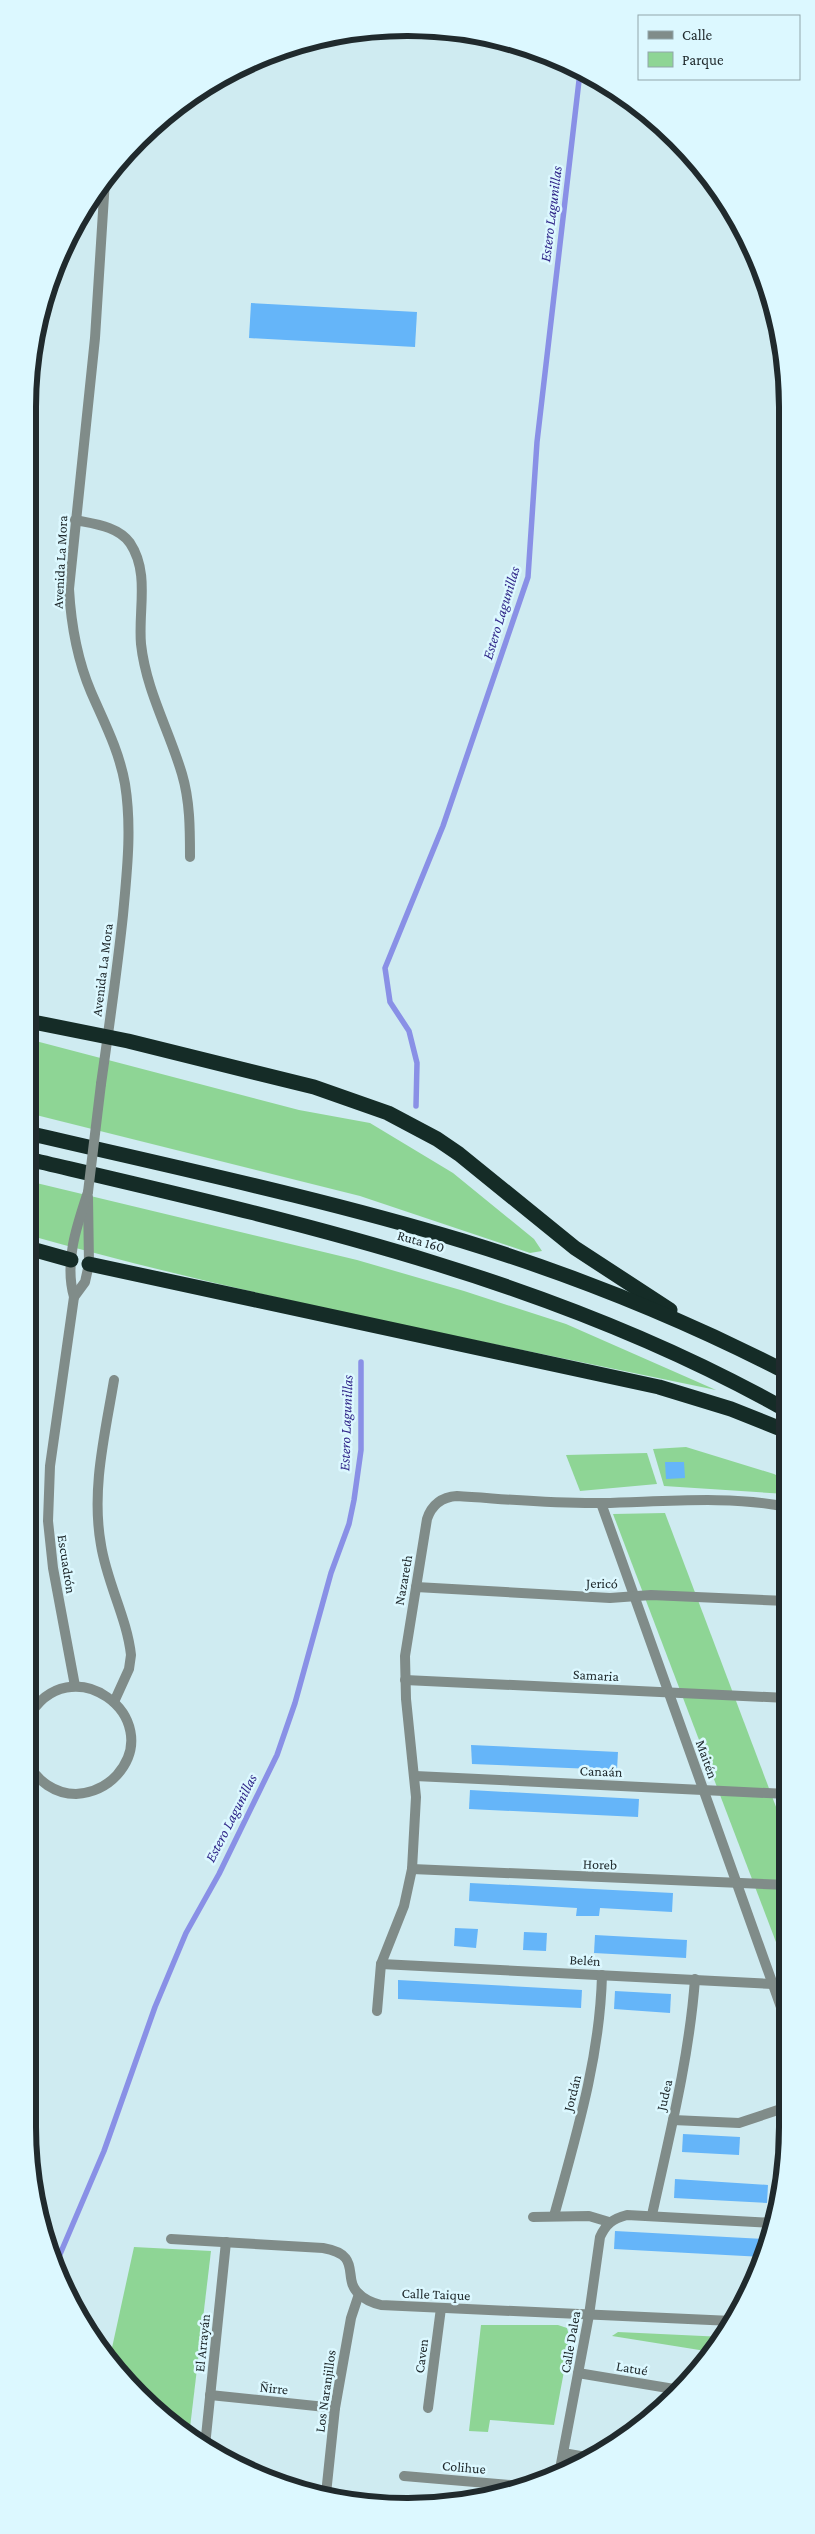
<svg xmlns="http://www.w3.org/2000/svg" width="815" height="2534" font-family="'Crimson Pro',serif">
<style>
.green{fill:#8ed595}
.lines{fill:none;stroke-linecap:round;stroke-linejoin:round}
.stream{stroke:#8990e6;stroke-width:5.5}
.building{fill:#65b5f9}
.minor{stroke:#808c89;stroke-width:10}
.tertiary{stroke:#808c89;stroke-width:10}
.motorway{stroke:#152c27;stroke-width:15}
.tertiary-bridge{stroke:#808c89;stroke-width:10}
.labels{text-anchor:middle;stroke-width:5;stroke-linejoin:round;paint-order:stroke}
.street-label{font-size:14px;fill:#202a2d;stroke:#dcf8ff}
.water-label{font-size:15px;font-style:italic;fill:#302689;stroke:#dcf8ff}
.rim{fill:none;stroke:#202a2d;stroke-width:6}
</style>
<rect width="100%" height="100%" fill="#cfebf1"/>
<g class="green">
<polygon points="28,1039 299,1110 370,1123 453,1173 534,1239 542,1251 530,1253 360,1196 28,1113"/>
<path d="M28,1181L357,1260L464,1291L566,1324L716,1390C486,1342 254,1298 28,1235Z"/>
<polygon points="686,1447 774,1474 786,1480 786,1494 664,1486 653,1449"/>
<polygon points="647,1453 657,1484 580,1491 566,1455"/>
<polygon points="665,1513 787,1836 787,1971 613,1514"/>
<path d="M134,2247L211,2251L189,2436C159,2417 128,2388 110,2357Z"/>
<polygon points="481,2325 558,2325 567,2328 570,2339 554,2425 490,2420 488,2432 469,2431"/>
<polygon points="618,2332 724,2337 712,2352 612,2336"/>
</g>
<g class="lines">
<g class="stream">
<polyline points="416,1106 417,1063 409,1031 390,1002 385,968 443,826 528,577 537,442 580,72"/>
<polyline points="55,2266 104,2151 155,2007 186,1933 219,1874 277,1755 295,1703 331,1573 349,1524 354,1500 361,1450 361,1362"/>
</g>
</g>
<g class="building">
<polygon points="251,303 417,312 415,347 249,338"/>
<polygon points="665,1462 684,1462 685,1478 666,1479"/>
<polygon points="471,1745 618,1752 617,1770 472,1764"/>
<polygon points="470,1790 639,1799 638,1817 469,1809"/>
<polygon points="470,1883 673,1893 672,1912 600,1908 599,1916 576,1916 577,1908 469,1901"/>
<polygon points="455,1928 478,1929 476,1948 454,1946"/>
<polygon points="524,1932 547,1933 546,1951 523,1950"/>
<polygon points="595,1935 687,1940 686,1958 594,1953"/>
<polygon points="398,1980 582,1990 581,2008 398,1999"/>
<polygon points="615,1991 671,1994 670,2013 614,2009"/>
<polygon points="683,2134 740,2137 739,2155 682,2152"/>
<polygon points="675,2179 768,2185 767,2203 674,2198"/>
<polygon points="615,2231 765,2239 764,2254 763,2257 614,2249"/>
</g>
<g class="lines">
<g class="minor">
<path d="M75,520C94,524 118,526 130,543C150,573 138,610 141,644C146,690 169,730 182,774C190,801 190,829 190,857"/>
<path d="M114,1380C105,1434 91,1490 101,1545C107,1583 127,1618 131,1655L129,1669L114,1702"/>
<polyline points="601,1503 787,2024"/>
<polyline points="416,1587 610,1598 651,1595 787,1601"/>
<polyline points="405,1680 787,1698"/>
<polyline points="415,1776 787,1794"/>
<polyline points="412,1869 787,1885"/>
<polyline points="381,1964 773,1984 787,1989"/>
<path d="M377,2011L381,1964L404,1906L412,1869L416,1797L406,1699L405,1656L427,1519C432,1504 442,1497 457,1496C505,1499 555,1504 603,1503C659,1502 732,1495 786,1507"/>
<polyline points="673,2120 739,2123 787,2107"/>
<path d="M652,2215C669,2137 689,2060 695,1979"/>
<path d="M554,2216C576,2136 600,2058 602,1975"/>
<polyline points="533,2217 589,2216 609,2222"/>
<path d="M171,2239L323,2248C364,2255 341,2278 359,2294C365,2300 373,2303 381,2305L732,2321"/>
<polyline points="578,2373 680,2390"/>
<polyline points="210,2395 335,2408"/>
<polyline points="428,2408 441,2308"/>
<polyline points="205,2446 226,2242"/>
<polyline points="563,2453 586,2457"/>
<path d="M560,2469L589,2315L600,2237C606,2224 612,2219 627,2215L774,2223"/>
<polyline points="404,2476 522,2486"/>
<polyline points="326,2494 335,2408 351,2318 359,2294"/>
</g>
<g class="tertiary">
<path d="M101,1084C109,1028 117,972 123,915C127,871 132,828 125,784C119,750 104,722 91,692C77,659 71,624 69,589L95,338L105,180"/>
<polyline points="74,1297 85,1282 89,1264 88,1197"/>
<path d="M75,1686L53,1568L48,1521L50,1466L74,1297C64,1262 77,1225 88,1192"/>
<path d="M28,1718C69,1644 168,1717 117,1775C106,1787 92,1793 76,1794C55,1794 37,1781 28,1763"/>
</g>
<g class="motorway">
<polyline points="28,1021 128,1041 314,1087 388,1113 437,1139 459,1154 575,1248 670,1310"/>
<path d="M28,1133C173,1167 320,1198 463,1241C574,1275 683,1319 786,1372"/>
<path d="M28,1159C288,1220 551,1277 786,1410"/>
<polyline points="28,1248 71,1260"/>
<polyline points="89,1264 659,1387 731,1409 786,1431"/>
</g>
<polyline class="tertiary-bridge" points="88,1192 101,1084"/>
</g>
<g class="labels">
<g class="street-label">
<text transform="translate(60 562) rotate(-87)" y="5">Avenida La Mora</text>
<text transform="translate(102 970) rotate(-83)" y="5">Avenida La Mora</text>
<text transform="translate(421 1241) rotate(16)" y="5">Ruta 160</text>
<text transform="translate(67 1564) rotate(81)" y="5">Escuadrón</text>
<text transform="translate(403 1580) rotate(-80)" y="5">Nazareth</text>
<text transform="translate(602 1583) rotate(1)" y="5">Jericó</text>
<text transform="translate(596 1675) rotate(3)" y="5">Samaria</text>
<text transform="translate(707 1759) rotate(70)" y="5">Maitén</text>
<text transform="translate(601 1771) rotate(2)" y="5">Canaán</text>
<text transform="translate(600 1864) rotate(2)" y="5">Horeb</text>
<text transform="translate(585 1960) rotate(3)" y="5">Belén</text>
<text transform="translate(572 2093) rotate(-76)" y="5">Jordán</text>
<text transform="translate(664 2095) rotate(-77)" y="5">Judea</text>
<text transform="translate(436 2294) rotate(2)" y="5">Calle Taique</text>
<text transform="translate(570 2342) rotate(-80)" y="5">Calle Dalea</text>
<text transform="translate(202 2343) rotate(-84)" y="5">El Arrayán</text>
<text transform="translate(421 2356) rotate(-83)" y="5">Caven</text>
<text transform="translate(632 2368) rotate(10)" y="5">Latué</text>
<text transform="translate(274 2388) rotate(6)" y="5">Ñirre</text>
<text transform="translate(325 2391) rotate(-82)" y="5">Los Naranjillos</text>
<text transform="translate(464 2467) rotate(5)" y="5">Colihue</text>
</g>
<g class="water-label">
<text transform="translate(551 214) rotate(-83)" y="5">Estero Lagunillas</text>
<text transform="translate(501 613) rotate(-73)" y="5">Estero Lagunillas</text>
<text transform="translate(346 1423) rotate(-88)" y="5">Estero Lagunillas</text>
<text transform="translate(231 1818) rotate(-63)" y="5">Estero Lagunillas</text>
</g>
</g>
<path d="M0 0H815V2534H0ZM407 36H408A371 371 0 0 1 779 407V2127A371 371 0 0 1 408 2498H407A371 371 0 0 1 36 2127V407A371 371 0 0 1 407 36Z" fill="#dcf8ff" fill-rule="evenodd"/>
<path class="rim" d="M407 36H408A371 371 0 0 1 779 407V2127A371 371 0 0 1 408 2498H407A371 371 0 0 1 36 2127V407A371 371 0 0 1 407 36Z"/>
<rect x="638" y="15" width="162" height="65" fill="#dcf8ff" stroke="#91a6ab"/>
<rect x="648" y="31" width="25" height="8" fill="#808c89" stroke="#91a6ab"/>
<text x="682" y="40" font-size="15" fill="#202a2d">Calle</text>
<rect x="648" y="52" width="25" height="15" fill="#8ed595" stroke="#91a6ab"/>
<text x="682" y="65" font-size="15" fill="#202a2d">Parque</text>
</svg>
